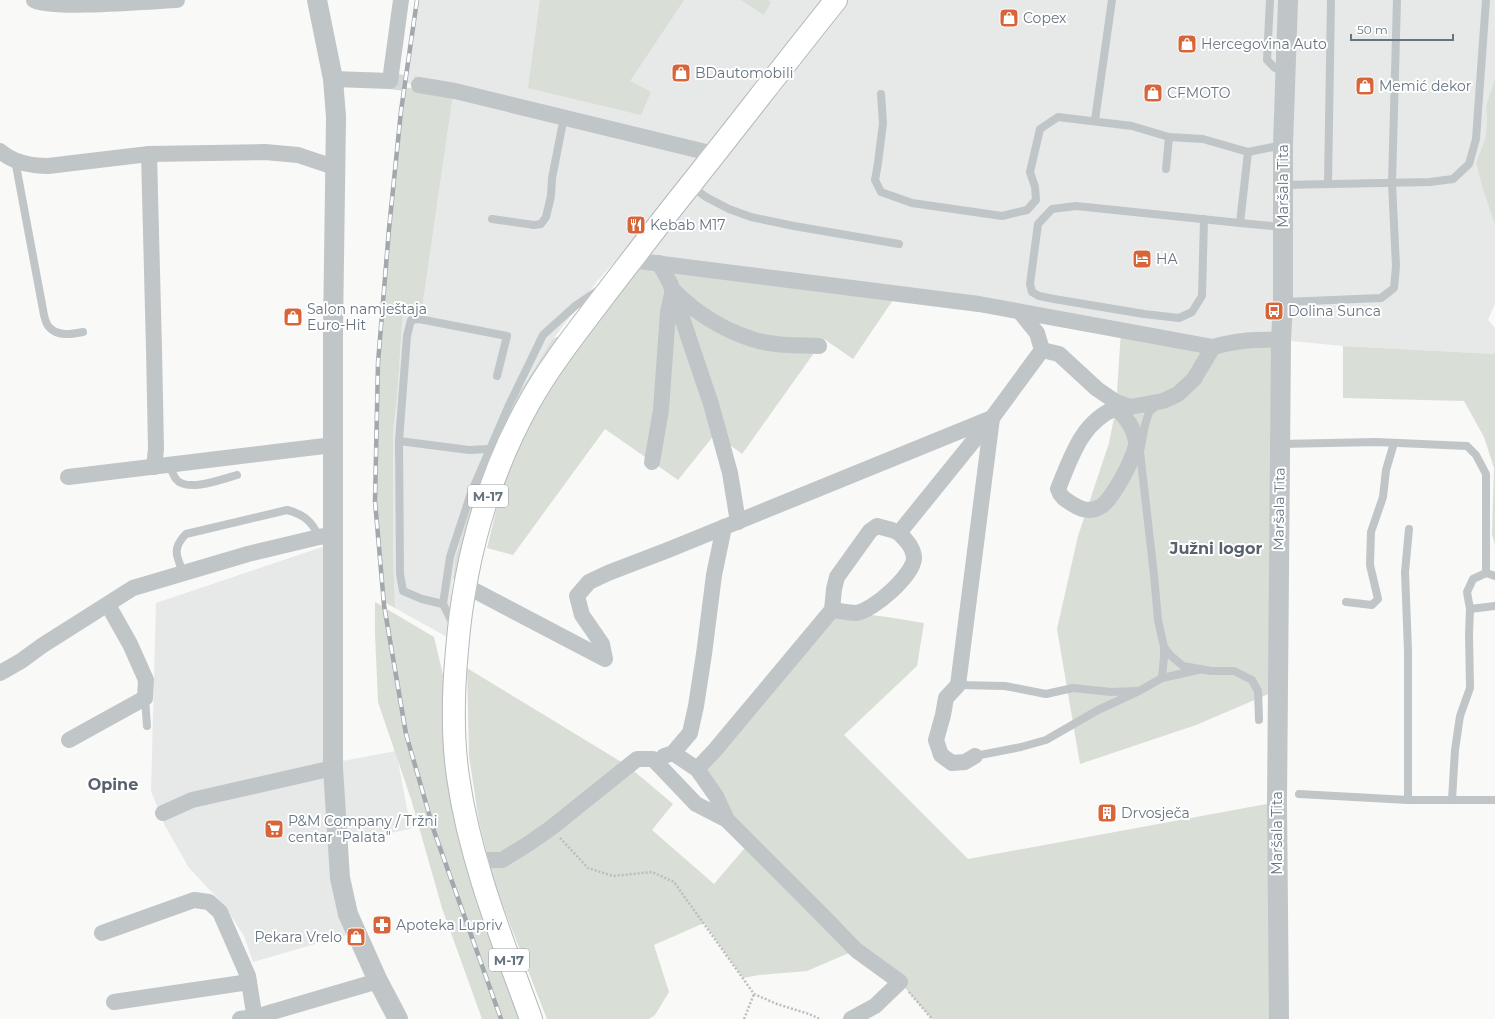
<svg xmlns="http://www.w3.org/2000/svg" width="1495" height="1019" font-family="Montserrat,sans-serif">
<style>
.built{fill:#e7e8e8}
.green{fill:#d9ded7}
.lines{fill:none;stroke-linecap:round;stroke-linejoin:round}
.minor-tunnel{stroke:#d4d8d9;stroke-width:16;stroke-dasharray:16 8;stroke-linecap:butt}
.primary-casing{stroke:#b4b9bd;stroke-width:24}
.path{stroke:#bbbec0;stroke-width:2.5;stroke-dasharray:2 2;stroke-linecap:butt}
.service{stroke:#c0c5c8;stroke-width:8}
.minor{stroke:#c0c5c8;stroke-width:16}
.tertiary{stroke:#c0c5c8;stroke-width:20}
.primary{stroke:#fff;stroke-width:22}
.rail-casing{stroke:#a2a9ae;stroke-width:4.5}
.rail{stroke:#fff;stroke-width:3;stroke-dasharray:9;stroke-linecap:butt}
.labels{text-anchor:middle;stroke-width:4;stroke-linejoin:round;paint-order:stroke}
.shield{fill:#fff;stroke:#949ea6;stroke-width:1}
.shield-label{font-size:13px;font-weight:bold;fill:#667480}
.poi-label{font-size:14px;fill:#667480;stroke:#fff;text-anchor:start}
.street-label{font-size:14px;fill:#667480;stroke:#fff}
.quarter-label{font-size:16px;font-weight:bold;fill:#58626c;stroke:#fff}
</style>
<rect width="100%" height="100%" fill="#f9f9f7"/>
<g class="built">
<polygon points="417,0 1495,0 1495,78 1486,106 1487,122 1485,139 1476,163 1483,190 1495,225 1495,304 1488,320 1495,328 1495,354 1343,346 1281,340 1213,347 631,260 709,160 599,279 556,335 523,384 455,559 447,637 395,608 393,549 393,430 397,400 403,309 422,309 453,95 455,91 405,83"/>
<polygon points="325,546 350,934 253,962 244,936 224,905 189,868 164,824 151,791 156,603"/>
<polygon points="396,751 411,829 348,841 332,763"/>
</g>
<g class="green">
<polygon points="540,0 684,0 630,81 651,92 641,115 528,88"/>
<polygon points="741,0 768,0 771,2 764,15"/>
<polygon points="1495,78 1495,225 1483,190 1476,163 1485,139 1487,122 1486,106"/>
<polygon points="404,87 453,95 422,309 403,310 397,400 393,430 393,549 395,608 384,602 375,501 378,363 385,283"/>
<polygon points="631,260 897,294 853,359 824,339 742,454 715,434 678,480 605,429 513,555 487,548 499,499 532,397"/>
<polygon points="1121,330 1170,339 1281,340 1278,690 1196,725 1080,764 1057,629 1078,536 1109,443 1116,408"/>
<polygon points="556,337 560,337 458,579 453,579 455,559 468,515 482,475 511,405 552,340"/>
<polygon points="1343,346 1495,354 1495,545 1492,534 1494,468 1484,437 1464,401 1343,398"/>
<polygon points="375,602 434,637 444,679 445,714 521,1019 482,1019 442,908 411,799 378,702 375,634"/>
<polygon points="832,610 887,617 924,623 917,666 844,735 968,859 1277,802 1279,1019 932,1019 900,982 856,950 807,971 759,975 743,978 704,923 654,945 669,992 655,1015 649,1019 547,1019 495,886 479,822 469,756 467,668 628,766 673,804 652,830 714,884 749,843 697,769"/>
</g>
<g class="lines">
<polyline class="minor-tunnel" points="390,81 419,85"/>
<defs>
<path id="primary" d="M531,1019C502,939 470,861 458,777C452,735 453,692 457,650C464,563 486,480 529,403C546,372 569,342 591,313C620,275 649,237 679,199C732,133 783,66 836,0"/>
</defs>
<use href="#primary" class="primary-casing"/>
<g class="path">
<polyline points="560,838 588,868 613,876 652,872 674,882 754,994 777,1004 809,1014 820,1019"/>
<polyline points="909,992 932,1019"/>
<polyline points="744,1019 754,994"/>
</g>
<g class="service">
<polyline points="1270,0 1267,60 1275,68 1285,73"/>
<polyline points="881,94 883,123 878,163 875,180 881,192 912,203 1002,216 1027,210 1036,200 1035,187 1030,172 1040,129 1058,117 1132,126 1169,137 1203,139 1248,152 1283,145"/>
<polyline points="1095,120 1112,0"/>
<path d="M15,160L44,315C45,319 46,324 49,327C58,337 72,334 83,332"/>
<polyline points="1166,169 1169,137"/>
<polyline points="1328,184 1331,0"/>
<polyline points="1283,185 1430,182 1453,179 1469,164 1476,139 1486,0"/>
<polyline points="691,186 706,197 729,209 751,217 794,226 899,244"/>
<polyline points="492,219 534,225 541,224 546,217 551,196 552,178 564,117"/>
<polyline points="1204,219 1202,296 1192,312 1179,318 1144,314 1054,299 1039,296 1032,292 1030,284 1038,224 1052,209 1076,206 1240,223 1283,227"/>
<polyline points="1240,223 1248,152"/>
<polyline points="1284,302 1381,298 1394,288 1396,266 1392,183 1397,0"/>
<polyline points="1159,404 1149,412 1145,425 1140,452 1154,575 1158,620 1164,647 1170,655 1183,666 1211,671 1234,671 1252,680 1258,691 1259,720"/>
<polyline points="399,441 407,336 411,320 419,319 507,336 497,376"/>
<polyline points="1280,444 1376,442 1467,446 1476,455 1486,474 1486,573 1495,576"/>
<path d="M169,465C171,469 173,475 176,479C186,493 223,479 237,475"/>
<path d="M183,572C176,556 172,548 186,534L287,510C303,514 312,521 319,537"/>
<polyline points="1346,602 1372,605 1378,599 1370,565 1371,532 1383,497 1386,470 1394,443"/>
<polyline points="443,604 422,599 403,591 400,574 399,441 469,450 489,449"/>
<polyline points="1470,609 1467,592 1473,579 1486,573"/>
<polyline points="454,626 443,604 450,557 471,493 509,405 543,335 575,306 600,289"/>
<polyline points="1162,678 1164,657 1164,647"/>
<polyline points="958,685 1005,686 1046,694 1073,688 1111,692 1136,691"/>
<polyline points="145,698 147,726"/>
<polyline points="975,756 1021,747 1046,740 1098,710 1139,691 1162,678 1198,670"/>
<polyline points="1299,794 1408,800 1495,800"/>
<polyline points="1408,800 1408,651 1405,572 1409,529"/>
<polyline points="1452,800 1455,750 1460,716 1470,688 1469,635 1470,609 1495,606"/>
</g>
<g class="minor">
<path d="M34,0C45,10 155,1 177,0"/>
<polyline points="333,79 390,81 401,0"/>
<polyline points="419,85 455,91 714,154"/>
<path d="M0,151C14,163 31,166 48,166L149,154L265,152L298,155L334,167"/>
<polyline points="149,154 154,349 156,449 154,467"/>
<path d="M631,260L979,304L1213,347C1239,340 1255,339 1281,340"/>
<polyline points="659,263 670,283 677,303 711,404 730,473 738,522"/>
<path d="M674,291C695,312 723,330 752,339C772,346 798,345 819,346"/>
<polyline points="1042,350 1059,354 1097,389 1116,402 1130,407 1163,401 1178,394 1194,379 1213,347"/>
<path d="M1116,408C1081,422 1071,458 1058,489C1061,498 1066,500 1074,505C1082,510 1091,512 1100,507C1111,502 1138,453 1136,441C1134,428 1126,417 1116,408V402"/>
<polyline points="652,462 661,410 668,312 673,290"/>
<polyline points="68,477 333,445"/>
<polyline points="464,585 605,659 602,644 582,615 577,596 589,582 608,573 668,550 992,418"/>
<path d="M832,610C840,611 849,613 856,613C873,611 915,574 914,557C913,547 906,540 899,533"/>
<polyline points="0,673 21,661 43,645 133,588 248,554 319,537 332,535"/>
<polyline points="69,740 145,698 146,680 130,644 108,605"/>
<polyline points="673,753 690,733 696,706 704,654 714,575 724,527"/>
<polyline points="664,756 673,753 697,769 716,796 727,820"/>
<polyline points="975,756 965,762 952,763 941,755 936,740 943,715 946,698 958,685 992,418"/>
<polyline points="697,769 715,750 832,610 834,589 837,577 870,531 877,526 892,530 899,533 992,418 1042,350 1037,333 1020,312"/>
<polyline points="163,813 192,800 333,768"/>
<polyline points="476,860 502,860 528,844 551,828 637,759 653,759 696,804 727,820 821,914 856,950 900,982 875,1006 851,1019"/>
<polyline points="102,933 194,900 209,902 220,912 248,976 255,1019"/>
<polyline points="114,1002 249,982"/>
<polyline points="240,1019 255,1017 378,981"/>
</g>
<g class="tertiary">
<polyline points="317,0 333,79 336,117 333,331 333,768 340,878 348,914 378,981 398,1019"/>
<polyline points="1279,1019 1277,802 1281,340 1283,302 1283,145 1288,0"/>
</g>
<use href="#primary" class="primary"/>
<defs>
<polyline id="rail" points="417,0 401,111 389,229 378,363 375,501 384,605 406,734 434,831 501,1019"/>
</defs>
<use href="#rail" class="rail-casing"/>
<use href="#rail" class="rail"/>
</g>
<defs>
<symbol id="shop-square" viewBox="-11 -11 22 22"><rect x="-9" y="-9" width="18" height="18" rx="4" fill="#d76539" stroke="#fff"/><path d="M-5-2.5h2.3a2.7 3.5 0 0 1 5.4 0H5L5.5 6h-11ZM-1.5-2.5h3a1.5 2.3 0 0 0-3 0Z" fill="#fff"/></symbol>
<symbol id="restaurant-square" viewBox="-11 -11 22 22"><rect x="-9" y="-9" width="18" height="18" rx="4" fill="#d76539" stroke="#fff"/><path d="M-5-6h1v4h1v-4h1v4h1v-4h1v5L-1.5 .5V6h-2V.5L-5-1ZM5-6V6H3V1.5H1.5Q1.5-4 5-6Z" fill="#fff"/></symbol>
<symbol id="hotel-square" viewBox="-11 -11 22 22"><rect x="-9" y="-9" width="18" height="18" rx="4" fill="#d76539" stroke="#fff"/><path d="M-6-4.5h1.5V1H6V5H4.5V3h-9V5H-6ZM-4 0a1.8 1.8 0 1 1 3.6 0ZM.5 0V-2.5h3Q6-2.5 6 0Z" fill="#fff"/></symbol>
<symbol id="bus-square" viewBox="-11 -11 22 22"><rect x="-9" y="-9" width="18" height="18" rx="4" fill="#d76539" stroke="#fff"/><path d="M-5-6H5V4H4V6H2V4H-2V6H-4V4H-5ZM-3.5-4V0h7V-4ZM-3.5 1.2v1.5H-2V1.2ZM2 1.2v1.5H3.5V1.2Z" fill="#fff"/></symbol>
<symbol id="building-square" viewBox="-11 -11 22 22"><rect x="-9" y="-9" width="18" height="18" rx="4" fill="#d76539" stroke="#fff"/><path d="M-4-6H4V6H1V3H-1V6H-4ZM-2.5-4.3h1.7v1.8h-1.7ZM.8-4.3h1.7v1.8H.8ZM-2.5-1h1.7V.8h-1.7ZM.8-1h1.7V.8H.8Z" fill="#fff"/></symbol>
<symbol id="supermarket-square" viewBox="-11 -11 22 22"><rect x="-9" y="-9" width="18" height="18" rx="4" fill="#d76539" stroke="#fff"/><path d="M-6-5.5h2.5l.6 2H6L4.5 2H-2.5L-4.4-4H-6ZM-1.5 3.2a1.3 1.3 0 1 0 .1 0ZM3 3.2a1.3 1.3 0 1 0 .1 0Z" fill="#fff"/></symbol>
<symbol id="pharmacy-square" viewBox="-11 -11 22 22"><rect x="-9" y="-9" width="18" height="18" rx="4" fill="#d76539" stroke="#fff"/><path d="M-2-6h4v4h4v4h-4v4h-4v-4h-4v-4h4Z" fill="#fff"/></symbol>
</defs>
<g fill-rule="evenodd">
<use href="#shop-square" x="998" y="7" width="22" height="22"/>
<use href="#shop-square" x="1176" y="33" width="22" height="22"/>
<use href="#shop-square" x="670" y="62" width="22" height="22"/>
<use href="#shop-square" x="1354" y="75" width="22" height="22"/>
<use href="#shop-square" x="1142" y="82" width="22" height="22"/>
<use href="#restaurant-square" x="625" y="214" width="22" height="22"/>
<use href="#hotel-square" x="1131" y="248" width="22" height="22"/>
<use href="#bus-square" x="1263" y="300" width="22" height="22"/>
<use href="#shop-square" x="282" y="306" width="22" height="22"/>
<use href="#building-square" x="1096" y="802" width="22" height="22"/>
<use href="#supermarket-square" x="263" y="818" width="22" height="22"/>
<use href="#pharmacy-square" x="371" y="914" width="22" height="22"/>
<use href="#shop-square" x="345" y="926" width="22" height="22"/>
</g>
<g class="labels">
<g class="shield">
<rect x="468" y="485" width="40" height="22" rx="3"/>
<rect x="489" y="949" width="40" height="22" rx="3"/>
</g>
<g class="shield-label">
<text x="488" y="501">M-17</text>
<text x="509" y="965">M-17</text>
</g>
<g class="poi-label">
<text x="1023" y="23">Copex</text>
<text x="1201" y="49">Hercegovina Auto</text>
<text x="695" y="78">BDautomobili</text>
<text x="1379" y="91">Memić dekor</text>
<text x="1167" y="98">CFMOTO</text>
<text x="650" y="230">Kebab M17</text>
<text x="1156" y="264">HA</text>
<text x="307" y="314">Salon namještaja<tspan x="307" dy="16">Euro-Hit</tspan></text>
<text x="1288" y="316">Dolina Sunca</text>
<text x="1121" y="818">Drvosječa</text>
<text x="288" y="826">P&amp;M Company / Tržni<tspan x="288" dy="16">centar "Palata"</tspan></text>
<text x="396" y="930">Apoteka Lupriv</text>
<text x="342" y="942" text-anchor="end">Pekara Vrelo</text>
</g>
<g class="street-label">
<text transform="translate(1283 186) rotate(-90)" y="5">Maršala Tita</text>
<text transform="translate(1279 509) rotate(-89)" y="5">Maršala Tita</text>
<text transform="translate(1277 833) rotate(-90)" y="5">Maršala Tita</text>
</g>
<g class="quarter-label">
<text x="1216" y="554">Južni logor</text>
<text x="113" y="790">Opine</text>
</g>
</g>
<path d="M1351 34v6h102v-6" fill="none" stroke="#667480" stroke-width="2"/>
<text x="1357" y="34" font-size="12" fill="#667480" stroke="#ffffff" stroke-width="3" paint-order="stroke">50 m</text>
</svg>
